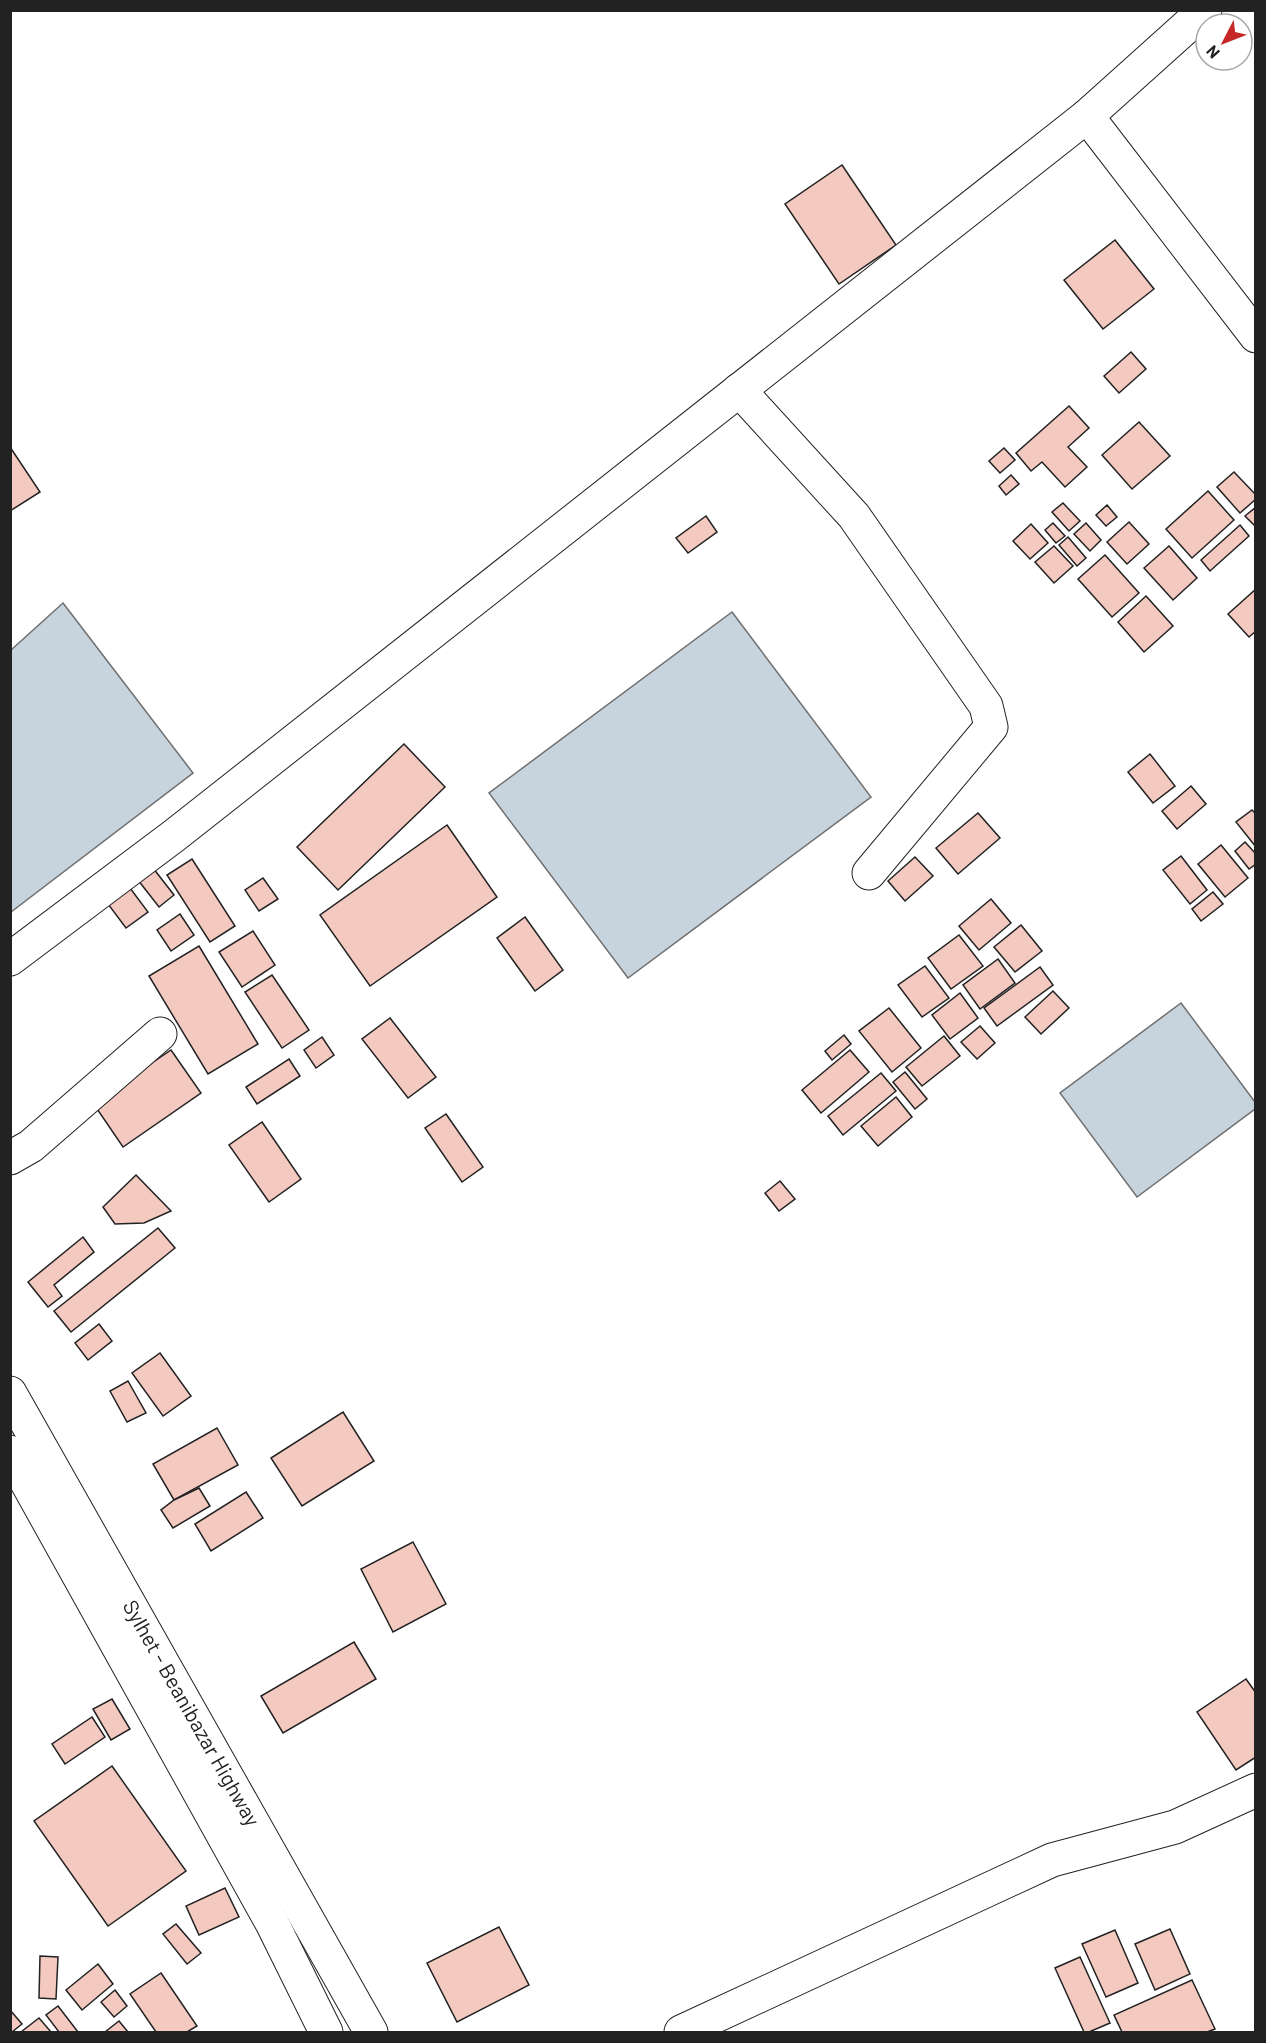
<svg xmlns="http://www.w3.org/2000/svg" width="1266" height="2043" font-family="Barlow,sans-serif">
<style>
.water{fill:#c7d3dd;stroke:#6f6f6f;stroke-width:1.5}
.building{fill:#f3c9c0;stroke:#222;stroke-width:1.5}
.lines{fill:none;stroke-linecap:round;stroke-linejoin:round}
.minor-casing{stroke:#222;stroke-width:35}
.major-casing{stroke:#222;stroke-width:35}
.minor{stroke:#fff;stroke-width:33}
.major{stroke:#fff;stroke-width:33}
.labels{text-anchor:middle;stroke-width:4.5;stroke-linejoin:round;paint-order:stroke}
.street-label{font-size:21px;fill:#222;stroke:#fff}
</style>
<rect width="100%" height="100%" fill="#fff"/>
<g class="water">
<polygon points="63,603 193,773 11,912 11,650"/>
<polygon points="732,612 871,797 628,978 489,793"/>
<polygon points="1181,1003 1255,1102 1255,1109 1137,1197 1060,1093"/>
</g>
<g class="building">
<polygon points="842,165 896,245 839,284 785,204"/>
<polygon points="1115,240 1154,289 1103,329 1064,280"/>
<polygon points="1131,352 1146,369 1119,393 1104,376"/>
<polygon points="1069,406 1089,428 1068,447 1087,467 1065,487 1042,462 1031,471 1016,453"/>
<polygon points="1139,422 1170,456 1132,489 1102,455"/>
<polygon points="10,447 40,492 10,511"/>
<polygon points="1004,448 1015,460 1000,473 989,461"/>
<polygon points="1234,472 1256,495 1256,499 1240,513 1217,487"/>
<polygon points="1011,475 1019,484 1006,495 999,486"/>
<polygon points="1208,491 1234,520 1192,558 1166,529"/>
<polygon points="1063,503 1080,521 1069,531 1052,512"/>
<polygon points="1107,505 1117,517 1106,526 1096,515"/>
<polygon points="1256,507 1256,527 1245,516"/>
<polygon points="706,516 717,532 688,553 676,538"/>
<polygon points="1129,522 1149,544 1127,564 1107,542"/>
<polygon points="1053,523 1065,536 1056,543 1045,530"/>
<polygon points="1086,523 1101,540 1090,551 1074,534"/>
<polygon points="1031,524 1048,543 1030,559 1013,541"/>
<polygon points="1240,525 1249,536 1210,571 1201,560"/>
<polygon points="1068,537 1086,558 1077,566 1059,545"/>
<polygon points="1054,546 1073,566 1054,583 1035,562"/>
<polygon points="1169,546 1197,578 1173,600 1144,568"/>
<polygon points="1105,555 1139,593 1112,617 1078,579"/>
<polygon points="1256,589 1256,631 1249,637 1228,614"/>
<polygon points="1146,596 1173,626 1144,652 1118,622"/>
<polygon points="404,744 445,787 338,890 297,847"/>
<polygon points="1150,754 1175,786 1153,803 1128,772"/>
<polygon points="1191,786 1206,804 1177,829 1162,811"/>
<polygon points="1252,810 1256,814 1256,847 1236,822"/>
<polygon points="978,813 1000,838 958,874 936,848"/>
<polygon points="447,825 497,897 370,986 320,915"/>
<polygon points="1245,842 1256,854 1256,864 1249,869 1235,851"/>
<polygon points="1221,845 1248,878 1225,897 1198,864"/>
<polygon points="1181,856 1207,890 1190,904 1163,870"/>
<polygon points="915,857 933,876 905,901 888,881"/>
<polygon points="192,859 235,926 210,942 167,875"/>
<polygon points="153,868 174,895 159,907 138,880"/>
<polygon points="263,878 278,899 259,911 245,890"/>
<polygon points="127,884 148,912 126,928 105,900"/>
<polygon points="1213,892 1223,904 1201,921 1192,909"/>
<polygon points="991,899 1011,923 979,950 959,926"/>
<polygon points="180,914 194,935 171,951 157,930"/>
<polygon points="525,917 563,970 535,991 497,938"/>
<polygon points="1021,925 1042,951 1015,972 994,947"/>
<polygon points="253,931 275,965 242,987 219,952"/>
<polygon points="959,935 983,966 951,989 928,958"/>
<polygon points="199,946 258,1044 208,1074 149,976"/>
<polygon points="998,959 1015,983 980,1009 963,985"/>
<polygon points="925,966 949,998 922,1017 898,985"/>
<polygon points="1040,967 1053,985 997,1026 984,1008"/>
<polygon points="272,975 309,1030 282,1048 245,992"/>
<polygon points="1053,991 1069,1008 1041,1034 1025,1017"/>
<polygon points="960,993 978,1018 950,1039 932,1015"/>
<polygon points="889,1008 921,1048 892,1072 859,1031"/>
<polygon points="390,1018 436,1077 408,1098 362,1039"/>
<polygon points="980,1026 995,1043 977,1059 961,1042"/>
<polygon points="844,1035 851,1044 832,1060 825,1051"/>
<polygon points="944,1036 960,1056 922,1086 906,1067"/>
<polygon points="322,1037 334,1055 316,1068 304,1050"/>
<polygon points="171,1050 201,1093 123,1147 93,1103"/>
<polygon points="850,1050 869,1072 821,1113 802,1090"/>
<polygon points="289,1059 300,1076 257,1104 246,1087"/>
<polygon points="905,1072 927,1099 915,1109 893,1082"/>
<polygon points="881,1073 896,1091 843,1135 828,1116"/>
<polygon points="896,1097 912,1117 878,1146 861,1126"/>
<polygon points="446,1114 483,1167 462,1182 425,1128"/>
<polygon points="262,1122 301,1179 269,1202 229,1145"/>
<polygon points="136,1175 171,1211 144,1223 115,1224 103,1207"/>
<polygon points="780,1181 795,1199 779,1211 765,1193"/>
<polygon points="158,1228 175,1248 71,1332 54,1311"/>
<polygon points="83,1237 94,1252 54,1285 62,1296 48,1307 28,1282"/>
<polygon points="99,1324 112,1341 88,1360 75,1343"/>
<polygon points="160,1353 191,1396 163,1416 132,1373"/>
<polygon points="128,1381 146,1413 127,1422 110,1391"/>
<polygon points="343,1412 374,1461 302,1506 271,1458"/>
<polygon points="217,1428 238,1465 174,1500 153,1464"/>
<polygon points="199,1488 210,1506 173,1528 161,1510 174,1500"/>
<polygon points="246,1492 263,1518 211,1551 195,1524"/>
<polygon points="413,1542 446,1604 393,1632 361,1569"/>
<polygon points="354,1642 376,1679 283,1733 261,1696"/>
<polygon points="1246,1679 1256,1693 1256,1757 1236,1770 1197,1712"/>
<polygon points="112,1699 130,1729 111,1740 93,1709"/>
<polygon points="92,1717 105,1737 65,1764 52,1744"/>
<polygon points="112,1766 186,1871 108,1926 34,1821"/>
<polygon points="225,1888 239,1917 199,1935 186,1906"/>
<polygon points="176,1924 201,1953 187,1964 163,1934"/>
<polygon points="499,1927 529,1985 457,2022 427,1963"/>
<polygon points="1170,1929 1190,1974 1155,1990 1135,1944"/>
<polygon points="1115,1930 1138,1983 1106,1997 1082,1944"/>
<polygon points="40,1956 58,1957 56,1999 39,1998"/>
<polygon points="1080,1957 1110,2023 1089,2032 1084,2032 1055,1968"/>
<polygon points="98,1964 113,1984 82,2010 66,1990"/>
<polygon points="161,1973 197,2026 187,2032 156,2032 130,1994"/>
<polygon points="1192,1980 1215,2029 1207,2032 1122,2032 1114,2015"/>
<polygon points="115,1990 127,2006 114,2017 101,2002"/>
<polygon points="58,2006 78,2032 59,2032 46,2015"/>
<polygon points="10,2010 22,2024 12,2032 10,2032"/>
<polygon points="39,2018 51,2032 21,2032"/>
<polygon points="119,2021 128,2032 105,2032"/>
</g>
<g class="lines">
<defs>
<g id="minor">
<polyline points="1087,116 1256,336"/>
<polyline points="739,390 854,516 986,706 991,727 869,873"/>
<polyline points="10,959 175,835 1087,116 1205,10"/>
<polyline points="10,1158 31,1146 160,1034"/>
<polyline points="681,2032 1052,1860 1175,1827 1256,1790"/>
</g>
<g id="major">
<path id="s1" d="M10,1393L371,2032"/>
<polyline points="10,1452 272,1923 326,2032"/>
</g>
</defs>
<use href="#minor" class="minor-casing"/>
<use href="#major" class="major-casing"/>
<use href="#minor" class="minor"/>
<use href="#major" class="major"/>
</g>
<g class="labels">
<g class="street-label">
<text dy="7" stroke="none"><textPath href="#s1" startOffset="368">Sylhet - Beanibazar Highway</textPath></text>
</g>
</g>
<rect width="1266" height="2043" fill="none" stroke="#222222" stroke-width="24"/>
<g transform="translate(1224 42) rotate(228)"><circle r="28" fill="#ffffff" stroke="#a7a7a7" stroke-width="1.5"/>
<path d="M0-4.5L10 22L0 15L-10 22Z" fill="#c62828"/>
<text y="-9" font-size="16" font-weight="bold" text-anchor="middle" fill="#222222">N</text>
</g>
</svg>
